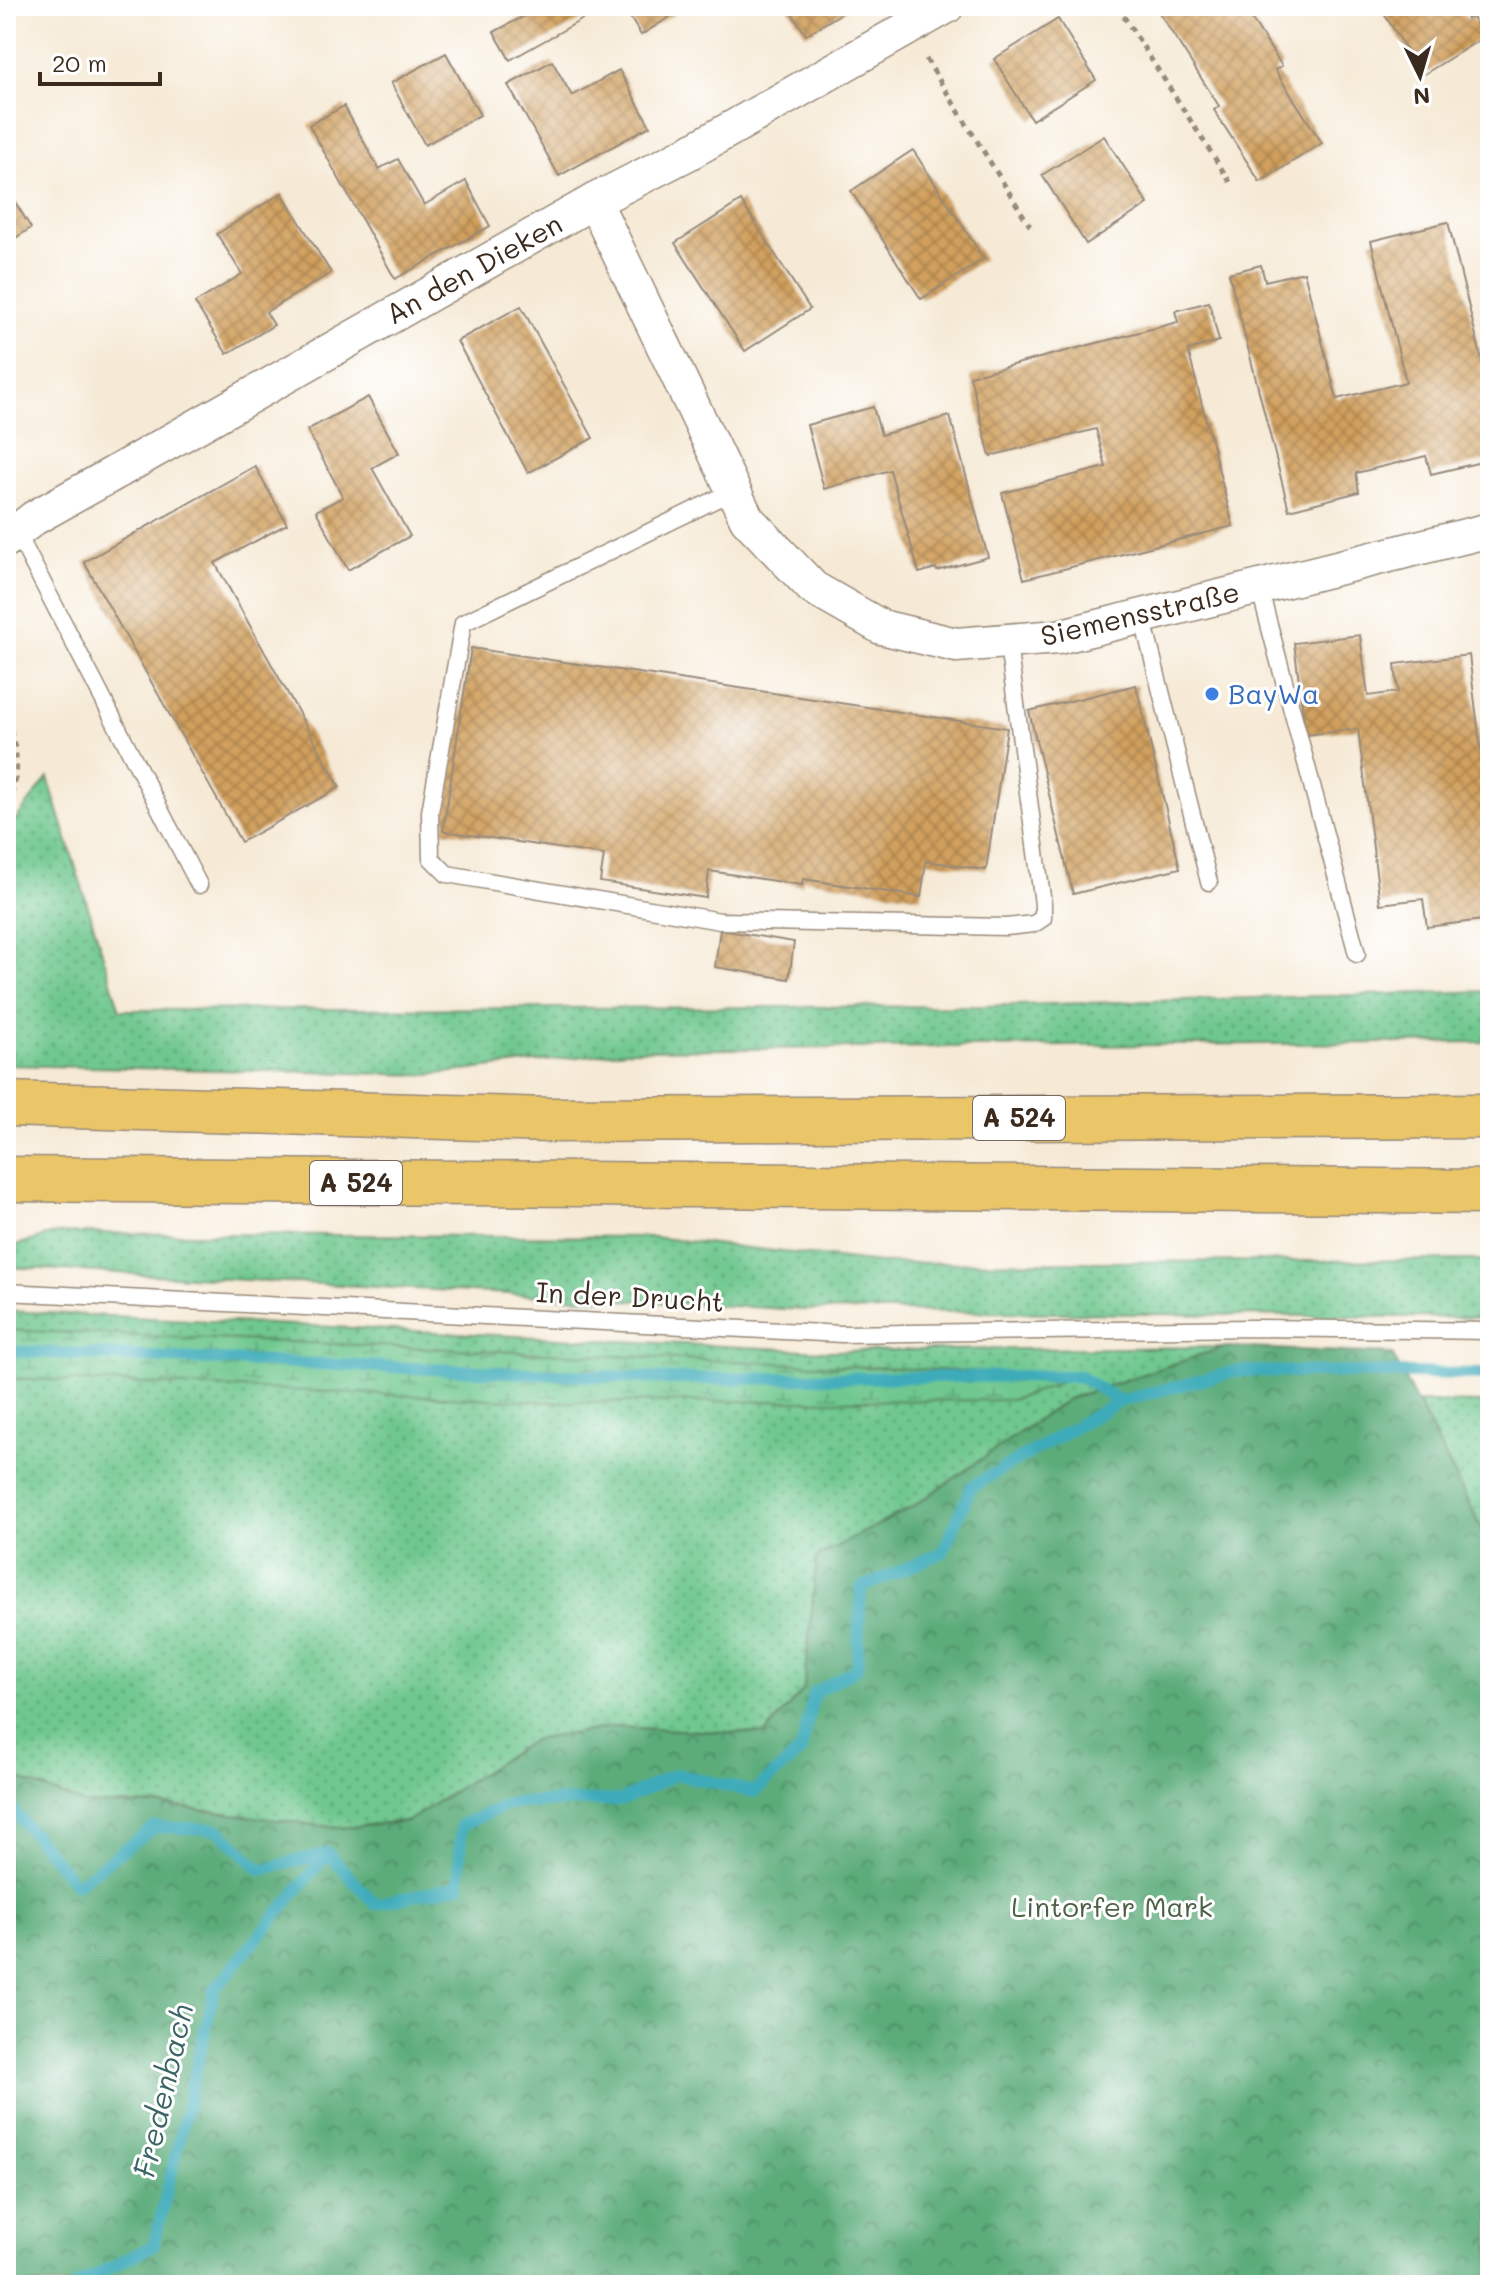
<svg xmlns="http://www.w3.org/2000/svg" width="1496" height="2291" font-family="Mali,sans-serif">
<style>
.grass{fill:url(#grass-dots);stroke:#557956;stroke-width:2}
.forest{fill:url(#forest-crowns);stroke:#4b6b4c;stroke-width:2}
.wetland{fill:url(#wetland-marsh);stroke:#557956;stroke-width:2}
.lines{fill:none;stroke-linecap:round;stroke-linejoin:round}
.stream{stroke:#3cabba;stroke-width:12}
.building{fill:url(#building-cross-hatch)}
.service-casing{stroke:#988a7a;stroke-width:19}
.minor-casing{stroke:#988a7a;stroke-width:37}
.motorway-casing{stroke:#988a7a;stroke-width:47}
.path{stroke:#988a7a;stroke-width:5;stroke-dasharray:6 6;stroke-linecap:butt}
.service{stroke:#fff;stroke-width:16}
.minor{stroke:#fff;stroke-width:34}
.motorway{stroke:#eac669;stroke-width:44}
.shop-dot{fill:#3f7fe0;stroke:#fff;stroke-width:3}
.labels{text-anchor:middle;stroke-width:6;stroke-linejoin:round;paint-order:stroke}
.shield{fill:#fff;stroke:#766a62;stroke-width:2}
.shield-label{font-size:26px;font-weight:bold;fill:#3b2a1e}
.street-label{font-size:28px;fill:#3b2a1e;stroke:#fff}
.shop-label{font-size:28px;fill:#366cbe;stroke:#fff;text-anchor:start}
.park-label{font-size:28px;fill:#4d6146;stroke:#fff}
.water-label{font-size:30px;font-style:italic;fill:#3b6464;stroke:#fff}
</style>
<defs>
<pattern id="grass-dots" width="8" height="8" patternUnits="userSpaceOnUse" patternTransform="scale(2)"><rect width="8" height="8" fill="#6fc88f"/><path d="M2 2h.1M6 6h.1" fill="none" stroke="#5ca374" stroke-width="1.8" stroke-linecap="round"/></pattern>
<pattern id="forest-crowns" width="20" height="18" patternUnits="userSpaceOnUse" patternTransform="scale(2)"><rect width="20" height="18" fill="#5bac7a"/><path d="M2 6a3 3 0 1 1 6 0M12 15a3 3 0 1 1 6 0" fill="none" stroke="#4c8c63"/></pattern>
<pattern id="wetland-marsh" width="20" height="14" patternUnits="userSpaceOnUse" patternTransform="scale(2)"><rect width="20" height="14" fill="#6fc88f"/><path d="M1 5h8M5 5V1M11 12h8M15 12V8" fill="none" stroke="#5ca374"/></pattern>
<pattern id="building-cross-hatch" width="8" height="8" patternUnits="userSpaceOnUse" patternTransform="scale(2)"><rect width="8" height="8" fill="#d1a05e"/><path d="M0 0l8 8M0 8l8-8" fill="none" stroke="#ab834d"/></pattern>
</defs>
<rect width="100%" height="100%" fill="#fff"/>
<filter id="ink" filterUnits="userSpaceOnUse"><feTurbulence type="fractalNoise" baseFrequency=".0125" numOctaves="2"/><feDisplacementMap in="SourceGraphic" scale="16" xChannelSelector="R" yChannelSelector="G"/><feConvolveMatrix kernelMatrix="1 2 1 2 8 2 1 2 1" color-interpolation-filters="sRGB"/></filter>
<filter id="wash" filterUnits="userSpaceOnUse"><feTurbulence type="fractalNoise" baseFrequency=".006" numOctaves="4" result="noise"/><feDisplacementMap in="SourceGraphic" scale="32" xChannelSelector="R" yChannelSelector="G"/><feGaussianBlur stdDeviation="1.8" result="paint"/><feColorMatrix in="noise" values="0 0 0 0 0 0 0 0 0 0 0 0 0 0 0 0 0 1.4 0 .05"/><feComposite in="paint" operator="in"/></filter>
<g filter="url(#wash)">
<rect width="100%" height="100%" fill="#f6ead6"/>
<g class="grass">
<polygon points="48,778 120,1010 983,1006 1490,991 1490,1042 635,1050 428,1075 6,1065 6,832"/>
<polygon points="57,1233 653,1237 880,1263 1490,1260 1490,1318 805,1310 6,1267 6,1248"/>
<polygon points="6,1311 825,1351 1225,1347 1068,1399 914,1506 817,1557 804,1689 765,1734 613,1727 533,1740 408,1821 338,1828 163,1805 85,1804 6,1774"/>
<polygon points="1418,1402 1490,1403 1490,1545"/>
</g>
<polygon class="forest" points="1225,1347 1392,1354 1490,1545 1490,2285 6,2285 6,1774 85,1804 163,1805 338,1828 408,1821 533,1740 613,1727 765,1734 804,1689 817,1557 914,1506 1068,1399"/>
<polygon class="wetland" points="6,1330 1079,1376 1012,1400 558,1402 6,1378"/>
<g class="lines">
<g class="stream">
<polyline points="6,1351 668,1379 1079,1376 1120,1401"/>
<polyline points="6,1802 76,1885 154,1827 218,1829 261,1870 328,1853 375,1904 459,1886 461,1825 511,1803 622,1800 676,1774 754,1792 801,1751 814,1693 857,1668 861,1588 943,1552 971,1487 1120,1401 1236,1371 1490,1374"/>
<polyline points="77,2285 154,2245 215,1989 328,1853"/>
</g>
</g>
<g id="blocks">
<g class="building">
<polygon points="526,6 575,6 583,19 510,60 494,32 530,13"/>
<polygon points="623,6 687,6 641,35"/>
<polygon points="787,6 853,6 806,35"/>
<polygon points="1155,6 1243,6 1282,66 1275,70 1322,143 1260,182 1214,110 1219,106"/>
<polygon points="1379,6 1458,6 1467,19 1472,17 1484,37 1423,75"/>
<polygon points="1058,19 1096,80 1032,120 994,59"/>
<polygon points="446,53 480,115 425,145 391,83"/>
<polygon points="552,61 572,96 619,70 650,126 559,176 508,85"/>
<polygon points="344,106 379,169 398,159 424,205 466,181 490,226 395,279 309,125"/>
<polygon points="1104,136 1148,204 1086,244 1042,175"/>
<polygon points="913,150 984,259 921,299 851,191"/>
<polygon points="6,187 31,228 6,244"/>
<polygon points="282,193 331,273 266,312 274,325 227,354 195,303 242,274 217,234"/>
<polygon points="741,201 810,309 745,351 675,243"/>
<polygon points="1448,222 1490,393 1490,460 1431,474 1426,456 1356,473 1359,492 1289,510 1229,273 1261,265 1265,281 1304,272 1337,399 1406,382 1371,241"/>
<polygon points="1209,302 1219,341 1188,350 1233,526 1024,579 1002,493 1106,467 1096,429 990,456 970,376 1178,322 1175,311"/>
<polygon points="521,306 593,438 528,473 457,341"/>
<polygon points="368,397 399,453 372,468 410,536 348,570 316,511 343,497 307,430"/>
<polygon points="873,407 881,435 950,416 988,557 937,571 936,568 919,573 890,470 824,489 807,425"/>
<polygon points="255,466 287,524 215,563 340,787 241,842 84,562"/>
<polygon points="1360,635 1368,696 1398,692 1395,664 1469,655 1490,825 1490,919 1427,927 1423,899 1380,904 1358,729 1306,735 1294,643"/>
<polygon points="471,648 1007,728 986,870 926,861 921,897 803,879 802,885 709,871 706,898 600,882 604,855 443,831"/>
<polygon points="1136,685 1180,868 1073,894 1029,711"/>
<polygon points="720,930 794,942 789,979 715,967"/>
</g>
</g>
</g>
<g filter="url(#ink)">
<use href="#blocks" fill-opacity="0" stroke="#988a7a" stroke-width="2"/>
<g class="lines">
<defs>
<g id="service">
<polyline points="733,491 463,623 430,812 431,858 447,874 720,921 1006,927 1034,924 1043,918 1043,904 1007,637"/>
<polyline points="16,531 199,885"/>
<polyline points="1259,587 1357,954"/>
<polyline points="1142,616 1209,882"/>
<polyline points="6,1292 842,1334 1252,1328 1490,1331"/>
</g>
<g id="minor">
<polyline points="594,201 747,519 813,588 881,627 956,645 1058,637 1490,530"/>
<polyline points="6,540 34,518 111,475 594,201 690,152 947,6"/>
</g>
<g id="motorway">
<polyline points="6,1104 549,1120 1490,1116"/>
<polyline points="6,1179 1490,1192"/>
</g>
</defs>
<use href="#service" class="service-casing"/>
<use href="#minor" class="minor-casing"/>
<use href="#motorway" class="motorway-casing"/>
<g class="path">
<polyline points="1117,6 1230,182"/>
<polyline points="926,59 1030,226"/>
<path d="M6,719C17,745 23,778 6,804"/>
</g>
<use href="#service" class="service"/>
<use href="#minor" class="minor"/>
<use href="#motorway" class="motorway"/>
</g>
</g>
<circle class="shop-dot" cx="1212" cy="694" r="8"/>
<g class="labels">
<g class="shield">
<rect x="973" y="1096" width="92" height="44" rx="6"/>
<rect x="310" y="1161" width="92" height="44" rx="6"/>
</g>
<g class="shield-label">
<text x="1019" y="1127">A 524</text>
<text x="356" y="1192">A 524</text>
</g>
<g class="street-label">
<text transform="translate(474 269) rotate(-29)" y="10">An den Dieken</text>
<text transform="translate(1140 614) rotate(-13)" y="10">Siemensstraße</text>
<text transform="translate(630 1297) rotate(3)" y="10">In der Drucht</text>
</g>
<g class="shop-label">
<text x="1228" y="704">BayWa</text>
</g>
<g class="park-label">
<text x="1112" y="1917">Lintorfer Mark</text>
</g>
<g class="water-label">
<text transform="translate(164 2091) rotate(-77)" y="10">Fredenbach</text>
</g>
</g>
<rect width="1496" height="2291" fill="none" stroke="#fff" stroke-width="32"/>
<g transform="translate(1420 76) rotate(175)" stroke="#ffffff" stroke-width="6" paint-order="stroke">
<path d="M0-6L14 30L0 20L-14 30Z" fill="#3b2a1e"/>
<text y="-12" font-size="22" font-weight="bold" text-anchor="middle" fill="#3b2a1e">N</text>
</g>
<path d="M40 72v12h120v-12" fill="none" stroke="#3b2a1e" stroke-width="4"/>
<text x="52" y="72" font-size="24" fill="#3b2a1e" stroke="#ffffff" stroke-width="6" paint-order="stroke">20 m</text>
</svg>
